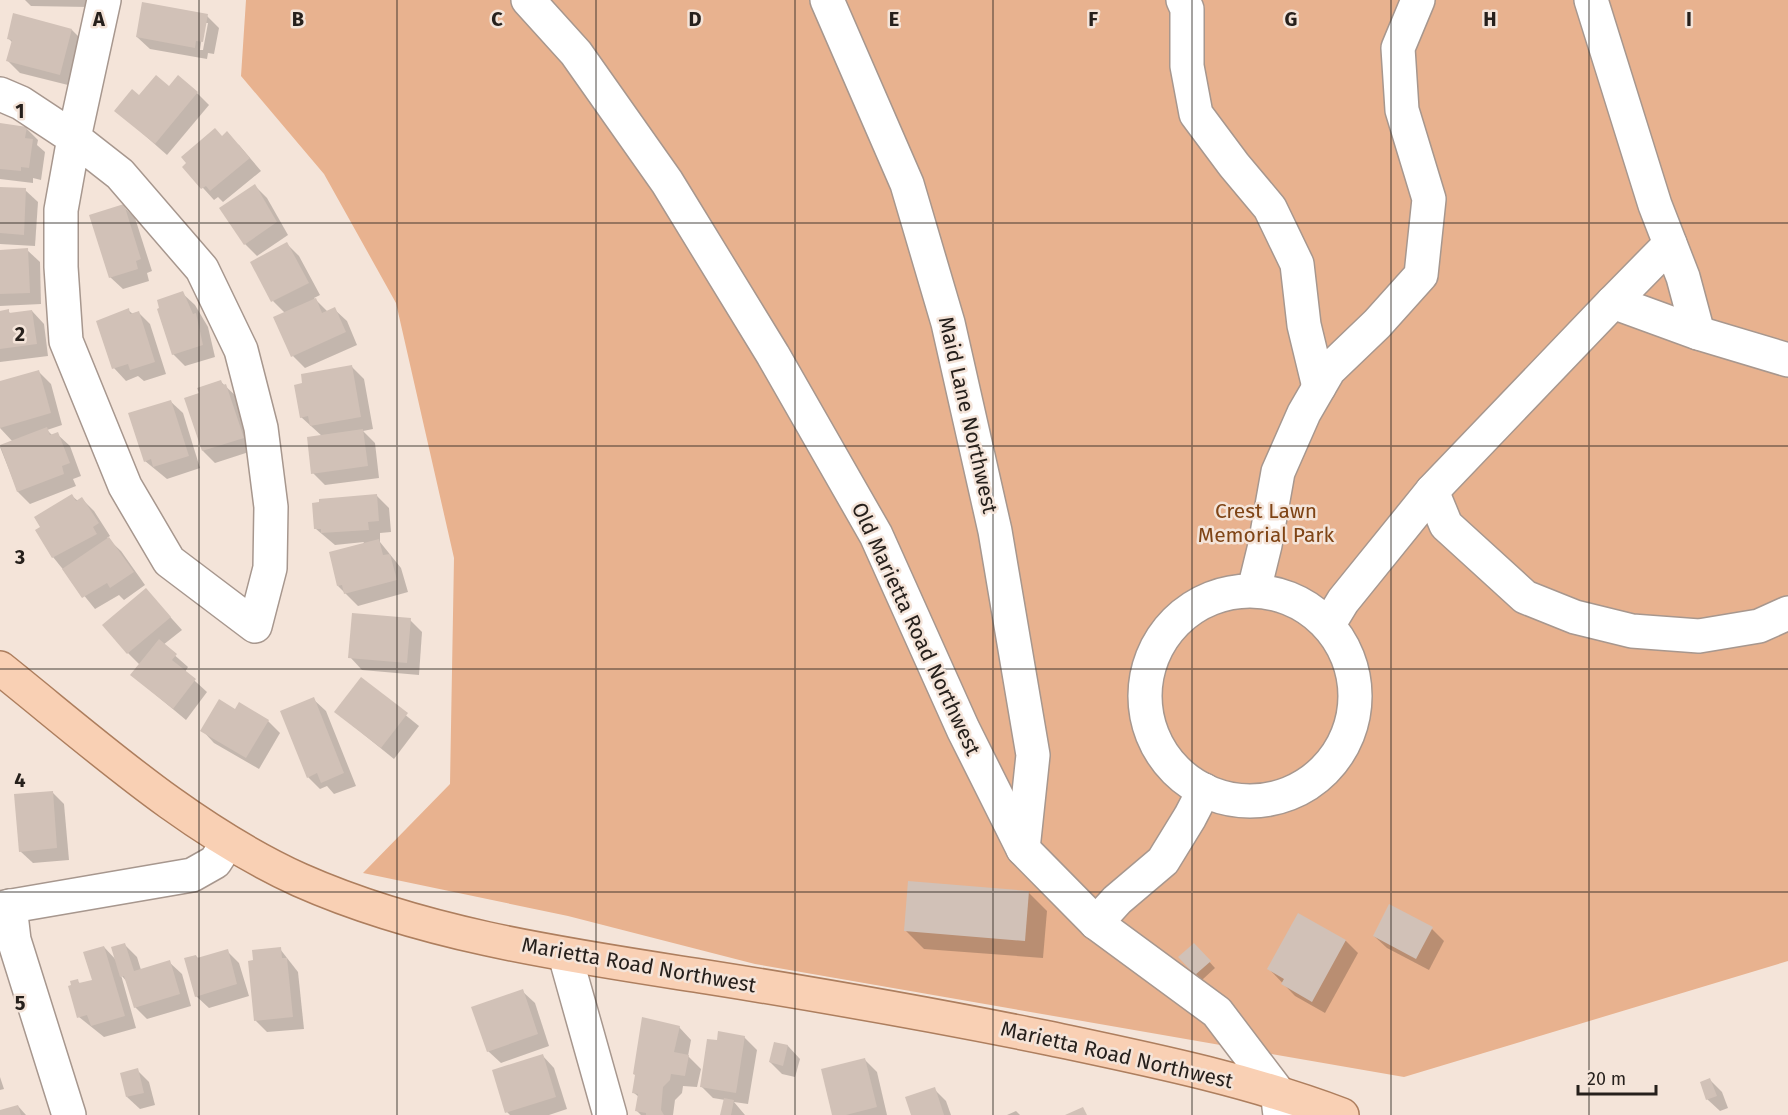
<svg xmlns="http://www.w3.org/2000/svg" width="1788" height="1115" font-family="'Fira Sans',sans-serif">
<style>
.green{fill:#e8b28f}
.shadow{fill:#0003;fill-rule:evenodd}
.building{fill:#d1c1b7}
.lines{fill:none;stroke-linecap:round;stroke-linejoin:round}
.minor-casing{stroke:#a7978e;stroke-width:36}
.major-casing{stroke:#ad7e5e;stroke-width:36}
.minor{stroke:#fff;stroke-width:33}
.major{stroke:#f9d0b4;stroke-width:33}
.grid{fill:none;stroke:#26201c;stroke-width:1.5;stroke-opacity:0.55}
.labels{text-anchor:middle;stroke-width:5;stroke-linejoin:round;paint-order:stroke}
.street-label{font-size:21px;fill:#26201c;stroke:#f4e4d9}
.park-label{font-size:21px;fill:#7f4415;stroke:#f4e4d9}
.grid-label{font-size:20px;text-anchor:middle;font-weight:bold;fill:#26201c;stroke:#f4e4d9;stroke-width:5;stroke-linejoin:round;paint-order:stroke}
</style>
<rect width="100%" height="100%" fill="#f4e4d9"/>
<polygon class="green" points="246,0 1788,0 1788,961 1404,1077 755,964 568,916 363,873 450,784 454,558 396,303 324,174 241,76"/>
<g class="shadow">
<polygon points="25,0 88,0 88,7 31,6"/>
<path d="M207,16L219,28L214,54L208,53L207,59L150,49L137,37ZM204,23H208L203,50H200Z"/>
<polygon points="72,30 84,42 72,86 20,73 8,61 13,43 8,38"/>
<polygon points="169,88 197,93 209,105 167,155 116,110 139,97"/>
<polygon points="0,125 26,128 38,140 37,145 45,152 41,180 33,178 33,183 0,179"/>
<polygon points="222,137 239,145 261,171 223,202 218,197 214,200 184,167"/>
<polygon points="255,186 267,198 288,235 257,256 245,244"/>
<polygon points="0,188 25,190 38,202 35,246 0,244"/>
<polygon points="123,206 135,218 152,271 147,273 149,281 123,289 110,277"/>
<polygon points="287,244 299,256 320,295 314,298 328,312 334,309 347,321 357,345 305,368 293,356 285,313 273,301"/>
<polygon points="27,250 40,262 41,304 0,306 0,251"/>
<polygon points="182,293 195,305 208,327 215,357 185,366 173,354"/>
<polygon points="128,310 133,314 138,312 150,324 166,374 144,381 138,376 126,381 114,368"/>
<polygon points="8,311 11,314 32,311 44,324 48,356 0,362 0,312"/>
<polygon points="352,367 364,379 373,429 363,431 375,443 379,478 325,485 313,473 322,436 301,417"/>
<polygon points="39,372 51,384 62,425 47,430 53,436 57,434 70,446 81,476 73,479 76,486 30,504 18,492 0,447 13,442 0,428 0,383"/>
<polygon points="221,382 238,398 255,450 215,463 203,451 186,399 200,394"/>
<polygon points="170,401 183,413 200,468 167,479 145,461"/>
<polygon points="72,496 78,501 82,499 94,511 110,536 107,538 121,551 145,585 124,600 119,595 95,609 53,557"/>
<polygon points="377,496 389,508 391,532 380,533 380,542 401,568 408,592 358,606 338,586 364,542 335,545 316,529"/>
<polygon points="146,590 182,630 163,645 188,667 185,672 207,692 186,720 132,675 140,665 128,653"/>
<polygon points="410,620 422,632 419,675 362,670 350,657"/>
<polygon points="361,679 419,726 394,759 336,712"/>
<polygon points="313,699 326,711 356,786 334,794 327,786 320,789 308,777"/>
<polygon points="235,711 268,721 280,733 259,769 214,743 202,730"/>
<polygon points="52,792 64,804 69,860 33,863 20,851"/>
<polygon points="1028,892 1047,911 1043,958 924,949 906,931"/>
<polygon points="1299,915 1346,941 1358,953 1325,1013 1295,996 1269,969"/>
<polygon points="1432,929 1444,941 1429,970 1387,948 1374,936"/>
<polygon points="125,945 137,957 141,970 169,962 182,974 191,1006 147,1019 135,1007 128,983 121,975 136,1028 104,1037 79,1017 77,981 81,984 94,981 104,947 117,961"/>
<polygon points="1194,945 1215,968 1202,980 1196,974"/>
<polygon points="280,949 298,972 304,1029 267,1032 255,1020"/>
<polygon points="227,951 239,963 249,996 209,1008 196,996 196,956 199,959"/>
<polygon points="522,991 535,1003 549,1046 501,1063 488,1051"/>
<polygon points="679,1027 691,1040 688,1056 701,1069 697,1087 683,1086 682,1093 675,1100 673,1115 641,1115 636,1110 639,1097 634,1093"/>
<polygon points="744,1037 757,1050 748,1104 734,1102 745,1115 722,1115 725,1100 713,1098 701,1086 718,1042"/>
<polygon points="775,1043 788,1046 800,1059 795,1077 782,1074 770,1062"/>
<polygon points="542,1055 554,1068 567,1109 549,1115 510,1115 507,1112"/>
<polygon points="865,1060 877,1072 887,1115 833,1115"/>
<polygon points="137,1070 149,1082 155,1105 140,1109 127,1097"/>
<polygon points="0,1077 4,1089 0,1090"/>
<polygon points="1710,1080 1722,1092 1728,1108 1720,1111 1707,1099"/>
<polygon points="934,1089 946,1101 951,1115 913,1115"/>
<polygon points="18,1106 26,1115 0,1115 0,1112"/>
<polygon points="1016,1111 1020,1115 1007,1115"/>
</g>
<g class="building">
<polygon points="142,2 208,14 203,42 196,41 195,48 136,37"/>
<polygon points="13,13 72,29 60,75 6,61 12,40 7,39"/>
<polygon points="156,75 169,86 178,75 198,92 155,144 114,111 132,89 139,95"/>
<polygon points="0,123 27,127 25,138 33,139 29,168 21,167 21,171 0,169"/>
<polygon points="215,128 222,136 227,131 250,158 210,191 206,186 201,189 182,167 186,163 181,157"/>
<polygon points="255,184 277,222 244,245 219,208"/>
<polygon points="0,187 26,188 24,235 0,233"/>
<polygon points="124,204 141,259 136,261 138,269 109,278 89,215"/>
<polygon points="287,242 309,283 271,302 250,262"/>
<polygon points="28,248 30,293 0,294 0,250"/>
<polygon points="183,291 193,314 196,313 203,345 172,355 157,309 159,308 157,300"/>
<polygon points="316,298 322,313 335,307 346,332 291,357 273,317"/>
<polygon points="129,308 130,314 139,311 155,362 130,370 128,364 112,369 96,321"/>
<polygon points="9,309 9,313 32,310 37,344 0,349 0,311"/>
<polygon points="352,365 361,417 310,426 308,416 300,418 294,385 302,383 301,374"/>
<polygon points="39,370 51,413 0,428 0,381"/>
<polygon points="221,380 223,385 226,384 244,438 202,451 184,398 199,393 197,388"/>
<polygon points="171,400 189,456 153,467 151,459 144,462 128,413"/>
<polygon points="47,427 50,435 58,432 70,463 62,466 64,474 17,492 0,445"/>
<polygon points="363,429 368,466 311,474 307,437"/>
<polygon points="72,494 76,501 82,497 99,523 93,527 97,534 52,558 35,530 40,527 34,517"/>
<polygon points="377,494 379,521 368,522 369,530 321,533 321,529 314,529 312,503 319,502 319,499"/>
<polygon points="109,537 134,572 110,588 107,583 82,598 62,569"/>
<polygon points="379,539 383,555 390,554 397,580 344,594 342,585 337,586 329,552"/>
<polygon points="146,588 171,617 127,654 102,625"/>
<polygon points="352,613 411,618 407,663 348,658"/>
<polygon points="159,639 177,654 172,660 196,679 173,709 130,675"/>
<polygon points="361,677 408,713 381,748 334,712"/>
<polygon points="314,697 344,773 321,783 317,773 307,778 280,711"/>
<polygon points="219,699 235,709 239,702 269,720 246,758 200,731"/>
<polygon points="53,791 57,848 19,852 14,794"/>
<polygon points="908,881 1029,891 1025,941 904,931"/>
<polygon points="1389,904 1433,927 1416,959 1373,936"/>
<polygon points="1298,913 1346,940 1312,1002 1281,984 1284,979 1267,969"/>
<polygon points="125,943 134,971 170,960 180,994 134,1008 124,976 120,977 111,947"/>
<polygon points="1194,943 1211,961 1195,975 1178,957"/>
<polygon points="104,946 125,1016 91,1026 87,1015 77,1018 68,986 71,985 70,981 78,979 79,983 92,980 83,952"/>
<polygon points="281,947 282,958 287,958 293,1017 254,1021 248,961 253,960 252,950"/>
<polygon points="228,949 237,984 195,997 184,958 196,955 197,958"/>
<polygon points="523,989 538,1034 487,1052 471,1007"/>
<polygon points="642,1017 680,1026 674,1052 689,1055 685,1076 671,1074 670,1080 663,1087 661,1110 664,1115 646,1115 646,1113 635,1111 638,1094 632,1093 635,1075 633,1074"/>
<polygon points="718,1031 745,1036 736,1093 700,1087 707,1039 717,1040"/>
<polygon points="774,1042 788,1045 783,1066 769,1062"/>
<polygon points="543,1054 556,1097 505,1113 492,1070"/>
<polygon points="865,1058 877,1107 846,1115 832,1115 821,1069"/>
<polygon points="138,1068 144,1093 126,1097 120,1073"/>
<polygon points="1710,1078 1717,1096 1706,1100 1700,1082"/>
<polygon points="935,1087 944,1115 911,1115 905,1097"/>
<polygon points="724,1098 734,1100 731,1115 720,1115"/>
<polygon points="18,1105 21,1115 0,1115 0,1110"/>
<polygon points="1083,1107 1087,1115 1065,1115"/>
</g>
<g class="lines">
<defs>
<g id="minor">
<polyline points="528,0 576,53 667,182 773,355 876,535 963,729 1023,849 1096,923 1217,1012 1277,1091 1280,1115"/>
<polyline points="827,0 907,184 948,323 995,531 1033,755 1023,849"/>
<polyline points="1183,0 1187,9 1187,66 1196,114 1234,165 1270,208 1297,264 1304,325 1319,387"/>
<polyline points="1591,0 1655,205 1683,277 1698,333"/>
<polyline points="0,94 21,103 74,138 120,174 202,269 241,350 261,428 271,507 270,568 255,626 169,561 125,486 66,341 61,267 61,210 74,138 104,0"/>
<polyline points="1613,302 1670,244"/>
<polyline points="1432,491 1446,525 1525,597 1575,617 1632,631 1699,636 1759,626 1788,613"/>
<polyline points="1254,590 1265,545 1278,472 1304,413 1329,370 1377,324 1421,275 1429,199 1402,110 1398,48 1418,0"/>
<circle cx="1250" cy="696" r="105"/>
<polyline points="1329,624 1343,601 1432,491 1613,302 1698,333 1788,360"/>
<polyline points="10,906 14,940 69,1115"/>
<polyline points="0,908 192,875 215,862 228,842"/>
<polyline points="1096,923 1117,900 1163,861 1190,817 1204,790"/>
<polyline points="565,955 610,1115"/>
</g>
<path id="major" d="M0,668C95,744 188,829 300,880C426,936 572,956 707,977C821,995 935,1015 1048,1038C1147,1059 1247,1079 1342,1115"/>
</defs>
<use href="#minor" class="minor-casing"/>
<use href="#major" class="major-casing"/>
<use href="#minor" class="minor"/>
<use href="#major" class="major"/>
</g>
<path class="grid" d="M199,0V1115M397,0V1115M596,0V1115M795,0V1115M993,0V1115M1192,0V1115M1391,0V1115M1589,0V1115M0,223H1788M0,446H1788M0,669H1788M0,892H1788"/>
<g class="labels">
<g class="street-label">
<text transform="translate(968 415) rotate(77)" y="7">Maid Lane Northwest</text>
<text transform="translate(916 629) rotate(65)" y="7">Old Marietta Road Northwest</text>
<text transform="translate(639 965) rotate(10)" y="7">Marietta Road Northwest</text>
<text transform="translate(1117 1055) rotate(13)" y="7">Marietta Road Northwest</text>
</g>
<g class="park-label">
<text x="1266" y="518">Crest Lawn<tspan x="1266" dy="24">Memorial Park</tspan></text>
</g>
</g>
<g class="grid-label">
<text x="99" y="26">A</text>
<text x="298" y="26">B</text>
<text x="497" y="26">C</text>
<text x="695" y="26">D</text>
<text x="894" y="26">E</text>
<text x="1093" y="26">F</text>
<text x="1291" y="26">G</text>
<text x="1490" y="26">H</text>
<text x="1689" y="26">I</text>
<text x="20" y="118">1</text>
<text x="20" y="341">2</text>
<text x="20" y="564">3</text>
<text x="20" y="787">4</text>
<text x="20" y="1010">5</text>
</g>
<path d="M1578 1085v9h78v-9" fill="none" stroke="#26201c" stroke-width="3"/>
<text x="1587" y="1085" font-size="18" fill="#26201c" stroke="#f4e4d9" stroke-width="4.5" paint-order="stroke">20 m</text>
</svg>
